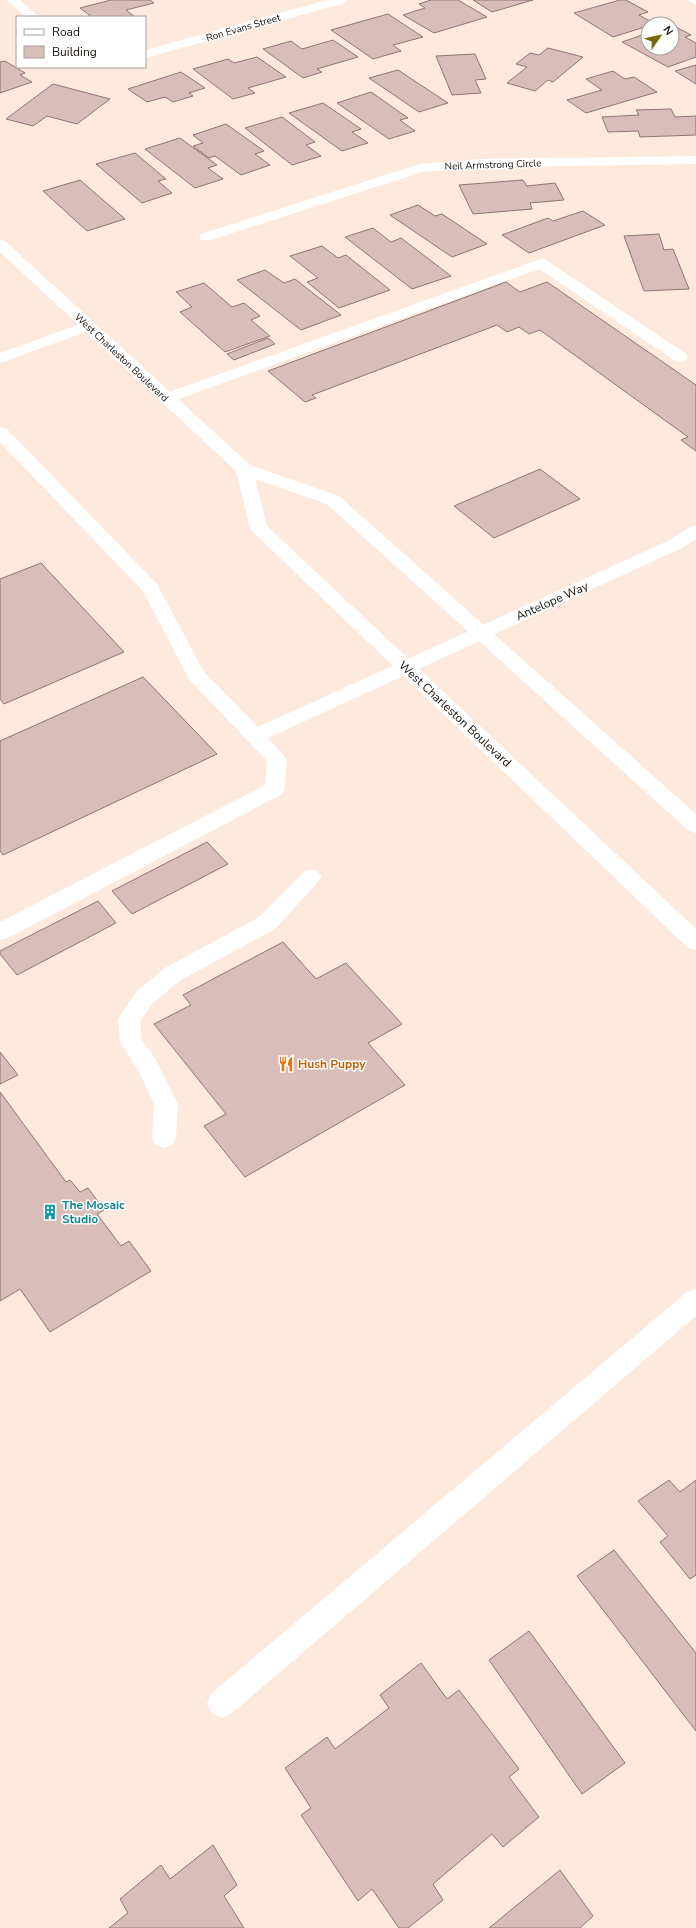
<svg xmlns="http://www.w3.org/2000/svg" width="696" height="1928" font-family="'Nunito Sans',sans-serif">
<style>
.building{fill:#d9bdb8;stroke:#8f7570}
.lines{fill:none;stroke-linecap:round;stroke-linejoin:round}
.minor{fill:#fff;fill-rule:evenodd}
.major{fill:#fff;fill-rule:evenodd}
.labels{text-anchor:middle;stroke-width:3;stroke-linejoin:round;paint-order:stroke}
.far-street-label{font-size:10px;fill:#18110b;stroke:#fff}
.street-label{font-size:12px;fill:#18110b;stroke:#fff}
.food-label{font-size:12px;font-weight:bold;fill:#c56008;stroke:#fff;text-anchor:start}
.culture-label{font-size:12px;font-weight:bold;fill:#0d838f;stroke:#fff;text-anchor:start}
</style>
<rect width="100%" height="100%" fill="#fdeadd"/>
<g class="building">
<polygon points="111,0 150,0 154,3 126,10 135,17 92,17 80,8"/>
<polygon points="431,0 458,0 487,17 434,33 403,15 425,8 419,4"/>
<polygon points="473,0 533,0 492,12"/>
<polygon points="620,0 626,0 648,12 639,15 655,24 648,24 648,26 613,37 574,13"/>
<polygon points="388,14 423,37 393,45 401,51 373,59 331,30"/>
<polygon points="672,25 691,35 685,37 696,43 696,57 668,67 622,42 648,33 648,48 672,48"/>
<polygon points="333,40 358,57 317,69 322,72 303,78 263,49 291,41 302,49"/>
<polygon points="548,48 583,57 553,82 548,80 535,91 507,83 527,67 516,64 530,53 539,55"/>
<polygon points="475,54 486,79 475,80 481,93 452,95 436,56"/>
<polygon points="257,57 286,77 248,88 255,93 233,99 193,69 228,59 234,63"/>
<polygon points="5,61 25,73 20,75 32,82 0,93 0,62"/>
<polygon points="696,65 696,84 675,71"/>
<polygon points="398,70 448,103 419,112 369,78"/>
<polygon points="613,71 625,79 634,77 657,92 586,113 567,100 602,90 586,79"/>
<polygon points="181,72 205,88 189,93 193,96 173,102 165,97 147,102 128,89"/>
<polygon points="53,84 110,99 77,124 47,116 33,126 6,119"/>
<polygon points="371,92 408,118 400,120 415,131 389,139 337,103"/>
<polygon points="323,103 361,129 352,132 368,143 342,151 289,113"/>
<polygon points="671,109 675,117 696,116 696,135 640,137 638,131 608,132 602,117 639,115 636,110"/>
<polygon points="282,117 315,142 306,145 321,156 292,165 245,128"/>
<polygon points="226,124 264,151 255,154 270,165 241,175 215,156 209,158 193,146 203,143 193,135"/>
<polygon points="180,138 217,165 208,168 223,179 195,188 145,149"/>
<polygon points="135,153 166,179 158,181 172,193 142,203 96,164"/>
<polygon points="80,180 125,219 87,231 43,191"/>
<polygon points="523,180 527,186 555,183 564,200 530,203 532,209 473,214 459,185"/>
<polygon points="418,205 435,216 442,214 487,244 452,257 390,215"/>
<polygon points="583,211 605,225 529,253 502,235 548,218 553,221"/>
<polygon points="373,228 391,242 401,238 451,276 412,289 345,237"/>
<polygon points="659,234 664,250 673,249 689,289 644,291 624,236"/>
<polygon points="322,246 338,258 346,255 390,290 339,308 307,282 318,278 290,256"/>
<polygon points="265,270 284,283 295,279 341,315 301,330 237,280"/>
<polygon points="506,282 520,292 547,282 696,385 696,451 681,440 688,437 540,330 529,334 519,327 507,332 497,325 312,395 316,398 305,402 268,371"/>
<polygon points="204,283 232,307 244,303 260,316 251,320 270,336 225,352 180,312 192,307 176,292"/>
<polygon points="268,338 275,344 234,360 227,354"/>
<polygon points="540,469 580,499 494,538 454,506"/>
<polygon points="41,563 124,652 4,704 0,699 0,579"/>
<polygon points="143,677 217,754 3,855 0,851 0,741"/>
<polygon points="207,842 228,864 132,914 112,891"/>
<polygon points="98,901 116,923 17,975 0,954 0,951"/>
<polygon points="283,942 316,979 346,963 402,1024 368,1043 405,1085 245,1177 204,1126 226,1114 154,1024 191,1005 183,995"/>
<polygon points="0,1052 18,1075 0,1084"/>
<polygon points="0,1092 66,1182 70,1180 80,1192 88,1188 104,1210 97,1214 121,1246 129,1241 151,1271 50,1332 20,1289 0,1301"/>
<polygon points="669,1480 680,1492 696,1480 696,1575 690,1579 660,1542 668,1536 638,1501"/>
<polygon points="614,1550 696,1653 696,1731 577,1576"/>
<polygon points="529,1631 625,1763 582,1794 489,1660"/>
<polygon points="421,1663 447,1699 459,1690 519,1769 509,1777 539,1817 503,1847 492,1834 433,1884 443,1900 408,1928 399,1928 372,1889 358,1901 301,1815 311,1808 285,1768 327,1737 335,1749 389,1708 380,1695"/>
<polygon points="213,1845 237,1885 224,1896 244,1928 109,1928 128,1913 120,1899 161,1865 170,1879"/>
<polygon points="560,1870 593,1916 580,1928 489,1928"/>
</g>
<g class="lines">
<g class="minor">
<polygon points="7,0 20,0 39,17 26,17"/>
<polygon points="327,0 347,0 345,3 145,58 145,50"/>
<polygon points="688,0 696,0 696,5"/>
<polygon points="696,156 696,164 482,167 422,172 211,240 201,240 199,237 201,234 420,164 482,159"/>
<polygon points="541,259 546,260 686,354 688,357 686,360 680,362 674,360 539,269 173,401 167,403 161,401 159,398 161,395"/>
<polygon points="89,321 94,323 97,326 94,329 0,363 0,353"/>
<polygon points="0,427 6,428 157,584 204,672 258,727 672,539 690,527 696,526 696,539 684,547 268,738 287,759 285,789 282,794 8,938 0,940 0,922 265,785 267,761 189,679 143,591 0,442"/>
<polygon points="311,869 318,872 322,877 318,882 275,929 181,980 154,1002 140,1021 142,1040 157,1062 178,1104 176,1138 172,1145 164,1148 156,1145 152,1138 154,1104 140,1074 120,1041 118,1020 121,1014 138,990 165,968 259,917 304,872"/>
<polygon points="696,1289 696,1316 232,1713 222,1718 212,1713 207,1703 212,1693 687,1292"/>
</g>
<polygon class="major" points="0,240 5,241 250,465 339,496 696,814 696,833 689,831 327,504 255,479 267,526 696,929 696,950 688,948 253,532 250,528 236,471 0,252"/>
</g>
<defs>
<symbol id="restaurant-bare" viewBox="-9 -9 18 18"><path d="M-5-6h1v4h1v-4h1v4h1v-4h1v5L-1.5 .5V6h-2V.5L-5-1ZM5-6V6H3V1.5H1.5Q1.5-4 5-6Z" fill="#e8710a" stroke="#fff" stroke-width="2.5" paint-order="stroke"/></symbol>
<symbol id="building-bare" viewBox="-9 -9 18 18"><path d="M-4-6H4V6H1V3H-1V6H-4ZM-2.5-4.3h1.7v1.8h-1.7ZM.8-4.3h1.7v1.8H.8ZM-2.5-1h1.7V.8h-1.7ZM.8-1h1.7V.8H.8Z" fill="#0f9aa8" stroke="#fff" stroke-width="2.5" paint-order="stroke"/></symbol>
</defs>
<g fill-rule="evenodd">
<use href="#restaurant-bare" x="275" y="1053" width="22" height="22"/>
<use href="#building-bare" x="39" y="1201" width="22" height="22"/>
</g>
<g class="labels">
<g class="far-street-label">
<text transform="translate(243 27) rotate(-16)" y="4">Ron Evans Street</text>
<text transform="translate(493 164) rotate(-2)" y="4">Neil Armstrong Circle</text>
<text transform="translate(122 357) rotate(43)" y="4">West Charleston Boulevard</text>
</g>
<g class="street-label">
<text transform="translate(552 601) rotate(-24)" y="4">Antelope Way</text>
<text transform="translate(455 714) rotate(43)" y="4">West Charleston Boulevard</text>
</g>
<g class="food-label">
<text x="298" y="1068">Hush Puppy</text>
</g>
<g class="culture-label">
<text x="62" y="1209">The Mosaic<tspan x="62" dy="14">Studio</tspan></text>
</g>
</g>
<rect x="16" y="16" width="130" height="52" fill="#ffffff" stroke="#a3a09d"/>
<rect x="24" y="29" width="20" height="6" fill="#ffffff" stroke="#a3a09d"/>
<text x="52" y="36" font-size="12" fill="#18110b">Road</text>
<rect x="24" y="46" width="20" height="12" fill="#d9bdb8" stroke="#a3a09d"/>
<text x="52" y="56" font-size="12" fill="#18110b">Building</text>
<g transform="translate(660 36) rotate(56)"><circle r="19" fill="#ffffff" stroke="#a3a09d"/>
<path d="M0-3L7 15L0 10L-7 15Z" fill="#776a03"/>
<text y="-6" font-size="11" font-weight="bold" text-anchor="middle" fill="#18110b">N</text>
</g>
</svg>
